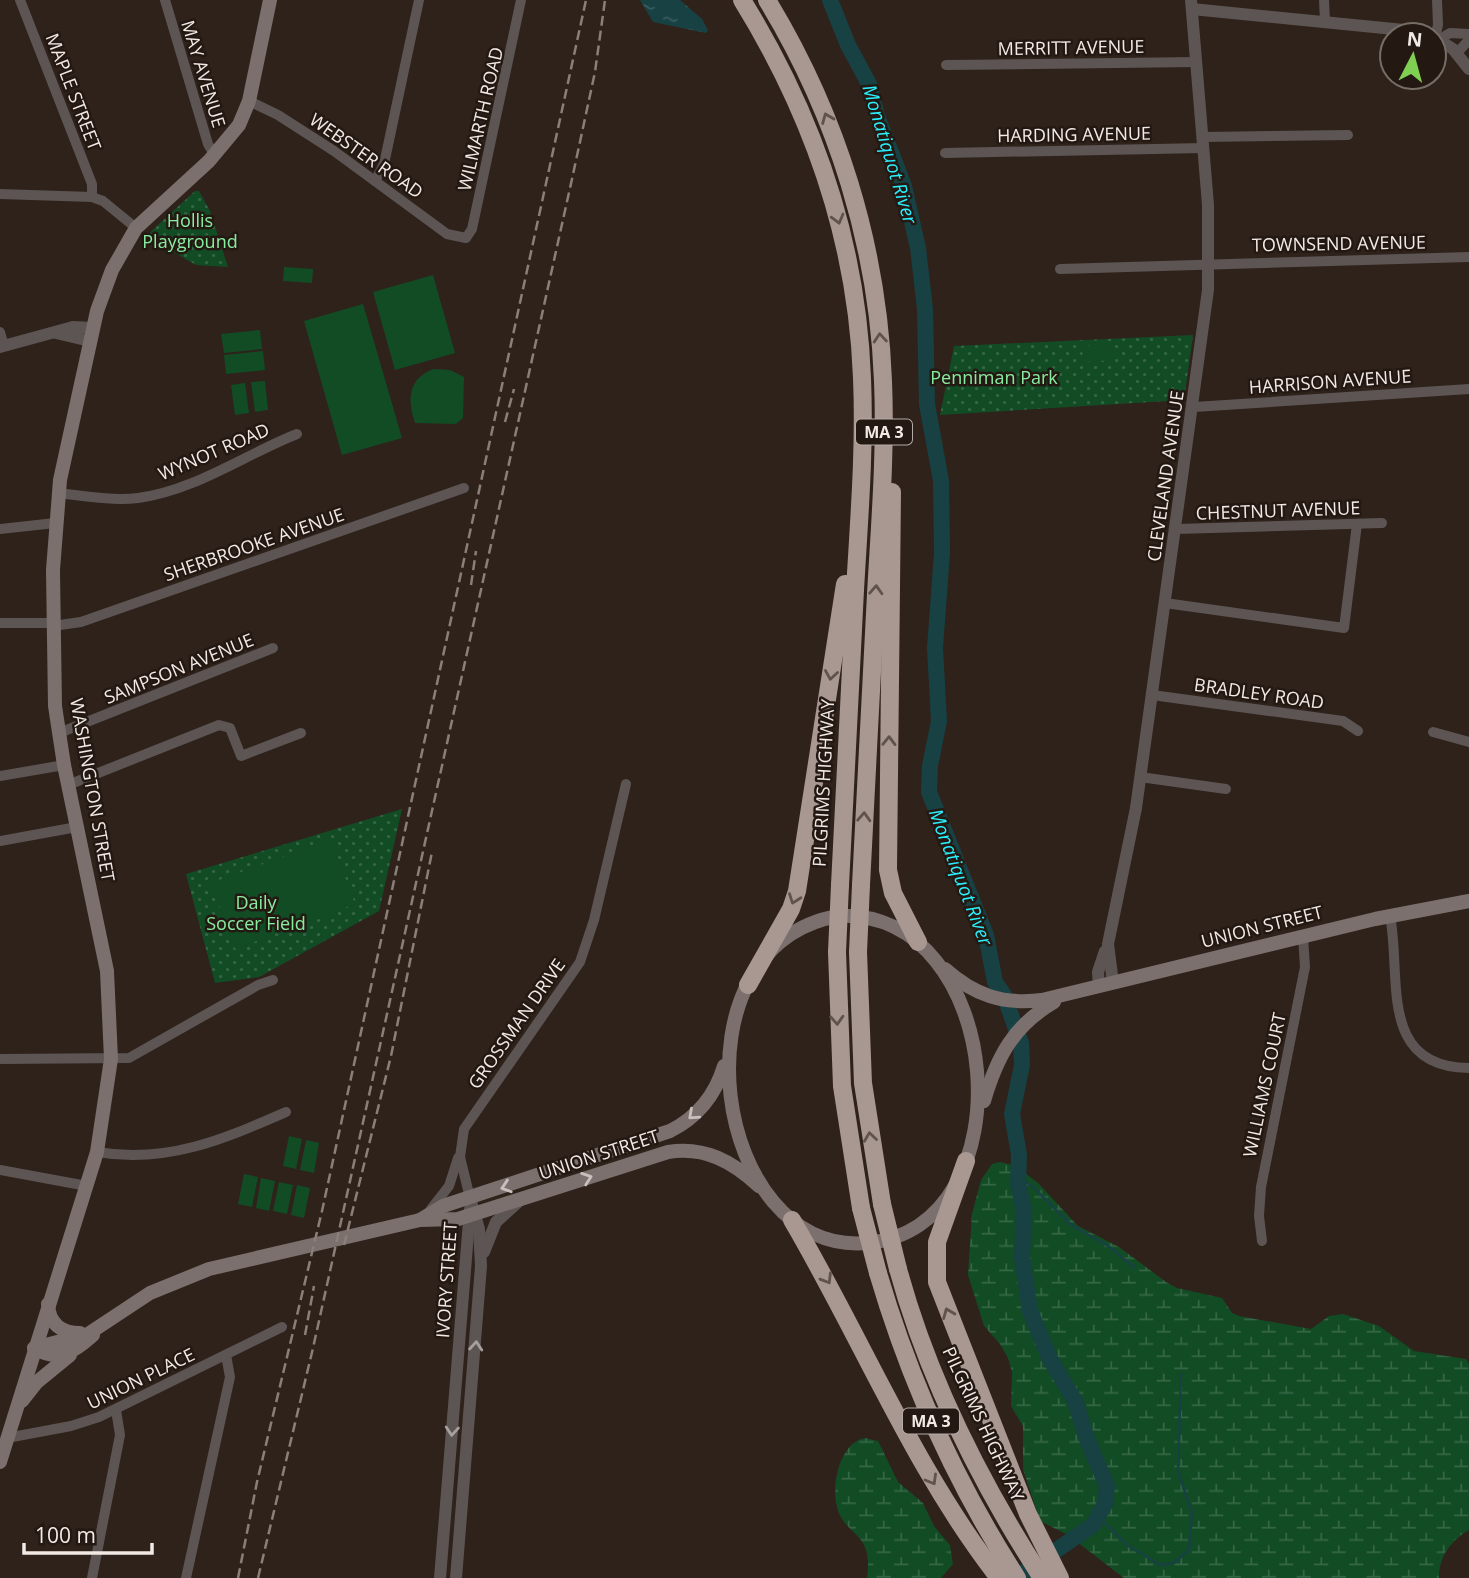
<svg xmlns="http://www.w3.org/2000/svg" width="1469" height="1578" font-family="'Open Sans',sans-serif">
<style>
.wetland{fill:url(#wetland-marsh)}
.park{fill:url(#park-dots)}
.pitch{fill:#124c25}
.water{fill:url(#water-ripples)}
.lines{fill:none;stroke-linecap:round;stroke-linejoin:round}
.stream{stroke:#184144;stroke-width:2.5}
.river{stroke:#184144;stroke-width:16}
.minor{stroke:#5c5553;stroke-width:10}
.tertiary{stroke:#5c5553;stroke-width:12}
.secondary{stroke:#7b706d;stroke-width:14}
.motorway{stroke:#a99792;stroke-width:18}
.rail{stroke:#8a7f79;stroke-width:2.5;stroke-dasharray:10 5;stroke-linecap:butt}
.motorway-bridge{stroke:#a99792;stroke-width:18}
.oneway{stroke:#60524c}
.oneway2{stroke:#c9bfbc}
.oneway3{stroke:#a8a09c}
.labels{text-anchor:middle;stroke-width:5;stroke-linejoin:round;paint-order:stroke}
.shield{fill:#241912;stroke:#b5aba6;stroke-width:2}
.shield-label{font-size:16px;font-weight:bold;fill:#f3eae6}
.street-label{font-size:18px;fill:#f3eae6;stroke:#241912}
.park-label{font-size:18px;fill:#88eca0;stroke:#241912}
.water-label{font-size:19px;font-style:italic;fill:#2aeffd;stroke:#241912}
</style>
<defs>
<pattern id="wetland-marsh" width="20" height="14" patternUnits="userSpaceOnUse" patternTransform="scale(1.75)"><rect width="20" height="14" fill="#124c25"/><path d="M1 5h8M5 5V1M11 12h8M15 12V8" fill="none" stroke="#356645"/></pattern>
<pattern id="park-dots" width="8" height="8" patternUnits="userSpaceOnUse" patternTransform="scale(1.75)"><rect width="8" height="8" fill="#124c25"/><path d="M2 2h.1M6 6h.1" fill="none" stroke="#356645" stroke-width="1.8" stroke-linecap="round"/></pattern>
<pattern id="water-ripples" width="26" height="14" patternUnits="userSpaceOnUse" patternTransform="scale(1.75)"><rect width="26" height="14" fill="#184144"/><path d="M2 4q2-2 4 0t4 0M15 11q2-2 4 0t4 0" fill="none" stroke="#3a5d5f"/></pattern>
</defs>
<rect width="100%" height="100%" fill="#2e221b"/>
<g class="wetland">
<path d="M1000,1162L1016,1166L1038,1183L1078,1226L1119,1247L1166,1282L1177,1288L1222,1298L1232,1313L1239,1316L1311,1329L1329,1316L1343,1314L1379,1326L1414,1351L1466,1359L1469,1364V1530C1450,1541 1439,1557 1439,1578H1124L1068,1535L1040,1521L1023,1469V1426L1011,1406L1012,1372L1008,1358L1000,1344L984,1326L968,1275L972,1214L981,1180L992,1164Z"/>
<path d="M865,1438L878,1441L898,1482L923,1503L934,1526L950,1545L953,1564L941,1578H867C874,1530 845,1538 837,1507C831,1485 840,1442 865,1438Z"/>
</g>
<g class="park">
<polygon points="195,191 199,191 210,211 228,267 196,265 146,236"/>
<polygon points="1193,335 1184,400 940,415 954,346"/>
<polygon points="402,809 379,911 259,977 215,983 186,874"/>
</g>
<g class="pitch">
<polygon points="284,267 313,269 312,283 283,281"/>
<polygon points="433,275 455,353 395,370 373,292"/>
<polygon points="363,304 402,438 342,455 304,321"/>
<polygon points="260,330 262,349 224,353 221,334"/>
<polygon points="1111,344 1112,360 1083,362 1082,346"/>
<polygon points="263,351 265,370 226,374 224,355"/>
<path d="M433,369L450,370L464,377L463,418L456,424L415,423C407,399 408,379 433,369Z"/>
<polygon points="265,381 268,410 255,412 251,382"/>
<polygon points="245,383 249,413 235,415 231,385"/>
<polygon points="331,839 355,904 235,949 211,883"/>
<polygon points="289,1136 302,1139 296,1169 283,1166"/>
<polygon points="306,1140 319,1143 314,1173 300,1170"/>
<polygon points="244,1174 258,1177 252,1207 238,1204"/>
<polygon points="261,1178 275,1181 269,1211 256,1208"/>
<polygon points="279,1182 293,1185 287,1214 273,1211"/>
<polygon points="297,1185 310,1188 304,1218 291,1215"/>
</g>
<polygon class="water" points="640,0 680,0 702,19 708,30 706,33 653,22"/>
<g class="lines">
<g class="stream">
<polyline points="1018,1178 1032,1186 1071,1225 1108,1246 1134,1267"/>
<polyline points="1099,1517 1127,1545 1160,1565 1174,1563 1189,1550 1192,1512 1178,1472 1181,1374"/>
</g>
<polyline class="river" points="830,0 848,45 869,84 877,116 904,186 918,248 925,309 927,404 941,481 942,553 935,648 939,721 930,766 929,792 986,935 995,982 1004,995 1021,1043 1022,1065 1012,1114 1019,1155 1018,1183 1024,1211 1022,1258 1030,1311 1050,1359 1075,1401 1087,1439 1107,1486 1105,1504 1093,1525 1016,1578"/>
<g class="minor">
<polyline points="20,0 92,184 92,197"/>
<polyline points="165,0 208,144 215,156"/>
<polyline points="1324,0 1325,21"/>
<polyline points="1435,37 1438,25 1437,0"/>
<polyline points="1440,39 1450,33 1469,34"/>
<polyline points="1457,53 1469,40"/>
<polyline points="946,65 1197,62"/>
<polyline points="249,101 278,115 334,151 447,234 466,238 472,229 521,0"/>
<polyline points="1203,137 1348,135"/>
<polyline points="945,153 1204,148"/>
<polyline points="375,181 384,164 419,0"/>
<polyline points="0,194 92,197 103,201 136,228"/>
<polyline points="1060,269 1469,257"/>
<polyline points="0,332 4,346"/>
<polyline points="1194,407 1469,389"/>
<path d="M58,493C84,496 112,501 138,498C194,491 246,454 297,434"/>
<polyline points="0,529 55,523"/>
<polyline points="1176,529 1382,523"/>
<polyline points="1165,603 1344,628 1357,524"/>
<polyline points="0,623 53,623"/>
<polyline points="53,626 81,622 464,488"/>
<polyline points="1152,695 1343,721 1358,731"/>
<polyline points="1433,732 1469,742"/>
<polyline points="59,733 273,648"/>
<polyline points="0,776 64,765"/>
<polyline points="1140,777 1226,789"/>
<polyline points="68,785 219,725 230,728 241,756 301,733"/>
<polyline points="0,841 77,827"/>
<path d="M1390,916C1402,976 1377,1067 1469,1068"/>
<polyline points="0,1059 129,1058 258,985 273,980"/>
<path d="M97,1152C167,1164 224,1139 286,1112"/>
<polyline points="0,1170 87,1186"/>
<polyline points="470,1198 460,1157 464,1129 580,962 594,920 626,784"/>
<polyline points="431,1209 449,1186 458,1158"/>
<polyline points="1262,1241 1259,1216 1261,1187 1305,967 1303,936"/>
<polyline points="7,1438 71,1426 99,1417 282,1327"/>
<polyline points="92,1578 120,1435 116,1410"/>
<polyline points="186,1578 230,1377 226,1355"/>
</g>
<g class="tertiary">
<polyline points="1192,9 1404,30 1430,35"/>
<polyline points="1434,37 1453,49 1469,69"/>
<polyline points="56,333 90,341"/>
<polyline points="0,347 73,327 93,328"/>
<polyline points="1113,983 1108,944 1136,808 1208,290 1208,205 1191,0"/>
<polyline points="1099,986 1098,972 1105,951"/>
<polyline points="484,1252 496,1222 518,1202"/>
<polyline points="440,1578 470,1209"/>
<polyline points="456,1578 481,1266 479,1229 470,1198"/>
</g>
<g class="secondary">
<path d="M838,916C1005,907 1032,1229 867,1243C713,1257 667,946 838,916Z"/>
<path d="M945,969C974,995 1003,1005 1042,1000L1375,919L1469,901"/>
<path d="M984,1101C997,1057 1013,1026 1054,1002"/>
<path d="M420,1220L443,1206L670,1131C698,1117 715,1096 724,1066"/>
<path d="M48,1304C49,1324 61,1333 80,1333"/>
<path d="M34,1348L88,1334L150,1293L209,1269L420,1220L458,1219L668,1152C705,1146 733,1162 759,1186"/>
<path d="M34,1348C59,1363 74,1352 93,1335"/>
<polyline points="22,1401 37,1382 70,1355"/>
<polyline points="0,1462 97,1152 111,1059 107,971 64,765 55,706 53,570 60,480 97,311 112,270 136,228 209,161 239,125 249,101 270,0"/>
</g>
<g class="motorway">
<path d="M742,0C813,115 857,243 862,378C865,449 859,520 855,590C850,688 845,787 840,885"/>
<path d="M767,0C837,115 878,246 883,381C886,452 880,523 876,594C871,691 866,788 861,885"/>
<polyline points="892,492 888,870 893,893 918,942"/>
<polyline points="837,952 842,1086 861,1208"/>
<polyline points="858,952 863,1083 882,1204"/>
<polyline points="748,985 791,909 797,891 845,584"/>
<polyline points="966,1161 937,1242 937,1282 1028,1514 1060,1578"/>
<path d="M792,1220C862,1339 914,1469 999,1578"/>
<path d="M898,1269C928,1379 980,1482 1042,1578"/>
<path d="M878,1273C910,1382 956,1483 1017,1578"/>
</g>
<g class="rail">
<polyline points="505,422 514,389"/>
<polyline points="471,585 476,551"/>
<polyline points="344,1245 391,1056 432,852"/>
<polyline points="305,1335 314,1286"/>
<polyline points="238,1578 257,1482 322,1211 586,0"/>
<polyline points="258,1578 313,1348 572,179 595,72 605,0"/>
</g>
<g class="motorway-bridge">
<polyline points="837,952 840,885"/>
<polyline points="858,952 861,885"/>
<polyline points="882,1204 898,1269"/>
<polyline points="861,1208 878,1273"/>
</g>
</g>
<defs><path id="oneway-chevron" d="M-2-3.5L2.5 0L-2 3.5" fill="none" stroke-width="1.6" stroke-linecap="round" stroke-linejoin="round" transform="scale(1.75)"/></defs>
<g class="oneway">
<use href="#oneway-chevron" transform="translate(827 118) rotate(-112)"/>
<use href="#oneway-chevron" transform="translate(838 219) rotate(75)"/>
<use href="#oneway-chevron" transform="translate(880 338) rotate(-95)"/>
<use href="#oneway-chevron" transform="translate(876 590) rotate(-87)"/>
<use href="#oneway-chevron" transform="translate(831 675) rotate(99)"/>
<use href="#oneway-chevron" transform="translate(889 741) rotate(-89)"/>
<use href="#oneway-chevron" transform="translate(864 817) rotate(-87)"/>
<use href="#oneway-chevron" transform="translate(794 899) rotate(110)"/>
<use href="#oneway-chevron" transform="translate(837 1020) rotate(87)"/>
<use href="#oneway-chevron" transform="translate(870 1137) rotate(-98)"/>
<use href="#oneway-chevron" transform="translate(827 1279) rotate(59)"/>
<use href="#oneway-chevron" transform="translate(948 1313) rotate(-112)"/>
<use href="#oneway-chevron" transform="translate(932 1480) rotate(60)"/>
</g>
<g class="oneway2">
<use href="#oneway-chevron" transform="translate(693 1115) rotate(138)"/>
<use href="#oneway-chevron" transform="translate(587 1178) rotate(-19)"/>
<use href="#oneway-chevron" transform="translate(506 1187) rotate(162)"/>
</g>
<g class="oneway3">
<use href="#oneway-chevron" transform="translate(476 1346) rotate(-85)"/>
<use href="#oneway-chevron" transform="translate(452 1431) rotate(95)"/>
</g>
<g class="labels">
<g class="shield">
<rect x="856" y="419.5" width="56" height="25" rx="5"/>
<rect x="903" y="1408.5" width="56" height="25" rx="5"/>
</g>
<g class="shield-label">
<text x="884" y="438">MA 3</text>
<text x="931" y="1427">MA 3</text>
</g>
<g class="street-label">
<text transform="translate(1071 48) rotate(-1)" y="6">MERRITT AVENUE</text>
<text transform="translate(203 74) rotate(73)" y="6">MAY AVENUE</text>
<text transform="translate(73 92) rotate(69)" y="6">MAPLE STREET</text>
<text transform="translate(481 119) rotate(-77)" y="6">WILMARTH ROAD</text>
<text transform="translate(1074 135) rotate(-1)" y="6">HARDING AVENUE</text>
<text transform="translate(366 156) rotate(35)" y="6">WEBSTER ROAD</text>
<text transform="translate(1339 244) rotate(-1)" y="6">TOWNSEND AVENUE</text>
<text transform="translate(1330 382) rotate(-4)" y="6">HARRISON AVENUE</text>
<text transform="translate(214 452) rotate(-23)" y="6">WYNOT ROAD</text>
<text transform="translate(1166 476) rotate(-82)" y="6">CLEVELAND AVENUE</text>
<text transform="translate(1278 511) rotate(-2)" y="6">CHESTNUT AVENUE</text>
<text transform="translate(254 545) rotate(-19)" y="6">SHERBROOKE AVENUE</text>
<text transform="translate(179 669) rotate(-22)" y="6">SAMPSON AVENUE</text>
<text transform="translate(1259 694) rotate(8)" y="6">BRADLEY ROAD</text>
<text transform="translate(824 783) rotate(-87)" y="6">PILGRIMS HIGHWAY</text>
<text transform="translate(92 790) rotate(80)" y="6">WASHINGTON STREET</text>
<text transform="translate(1262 927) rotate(-14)" y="6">UNION STREET</text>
<text transform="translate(517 1024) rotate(-55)" y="6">GROSSMAN DRIVE</text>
<text transform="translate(1265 1085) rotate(-78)" y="6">WILLIAMS COURT</text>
<text transform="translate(599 1155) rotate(-18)" y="6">UNION STREET</text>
<text transform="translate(447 1280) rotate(-86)" y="6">IVORY STREET</text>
<text transform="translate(141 1379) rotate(-26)" y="6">UNION PLACE</text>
<text transform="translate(983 1424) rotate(65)" y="6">PILGRIMS HIGHWAY</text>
</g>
<g class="park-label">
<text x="190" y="227">Hollis<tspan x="190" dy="21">Playground</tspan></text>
<text x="994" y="384">Penniman Park</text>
<text x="256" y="909">Daily<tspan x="256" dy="21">Soccer Field</tspan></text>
</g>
<g class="water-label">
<text transform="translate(890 154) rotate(73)" y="7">Monatiquot River</text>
<text transform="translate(961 877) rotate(69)" y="7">Monatiquot River</text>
</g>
</g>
<g transform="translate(1413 56) rotate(6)"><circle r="33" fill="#241912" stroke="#776d67" stroke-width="2"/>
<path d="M0-5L12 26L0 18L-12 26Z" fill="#7fd052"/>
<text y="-10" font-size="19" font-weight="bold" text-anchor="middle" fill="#f3eae6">N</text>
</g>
<path d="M24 1543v10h128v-10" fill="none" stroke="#f3eae6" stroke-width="3.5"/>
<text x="35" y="1543" font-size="21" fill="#f3eae6" stroke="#241912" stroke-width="5" paint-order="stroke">100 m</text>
</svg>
